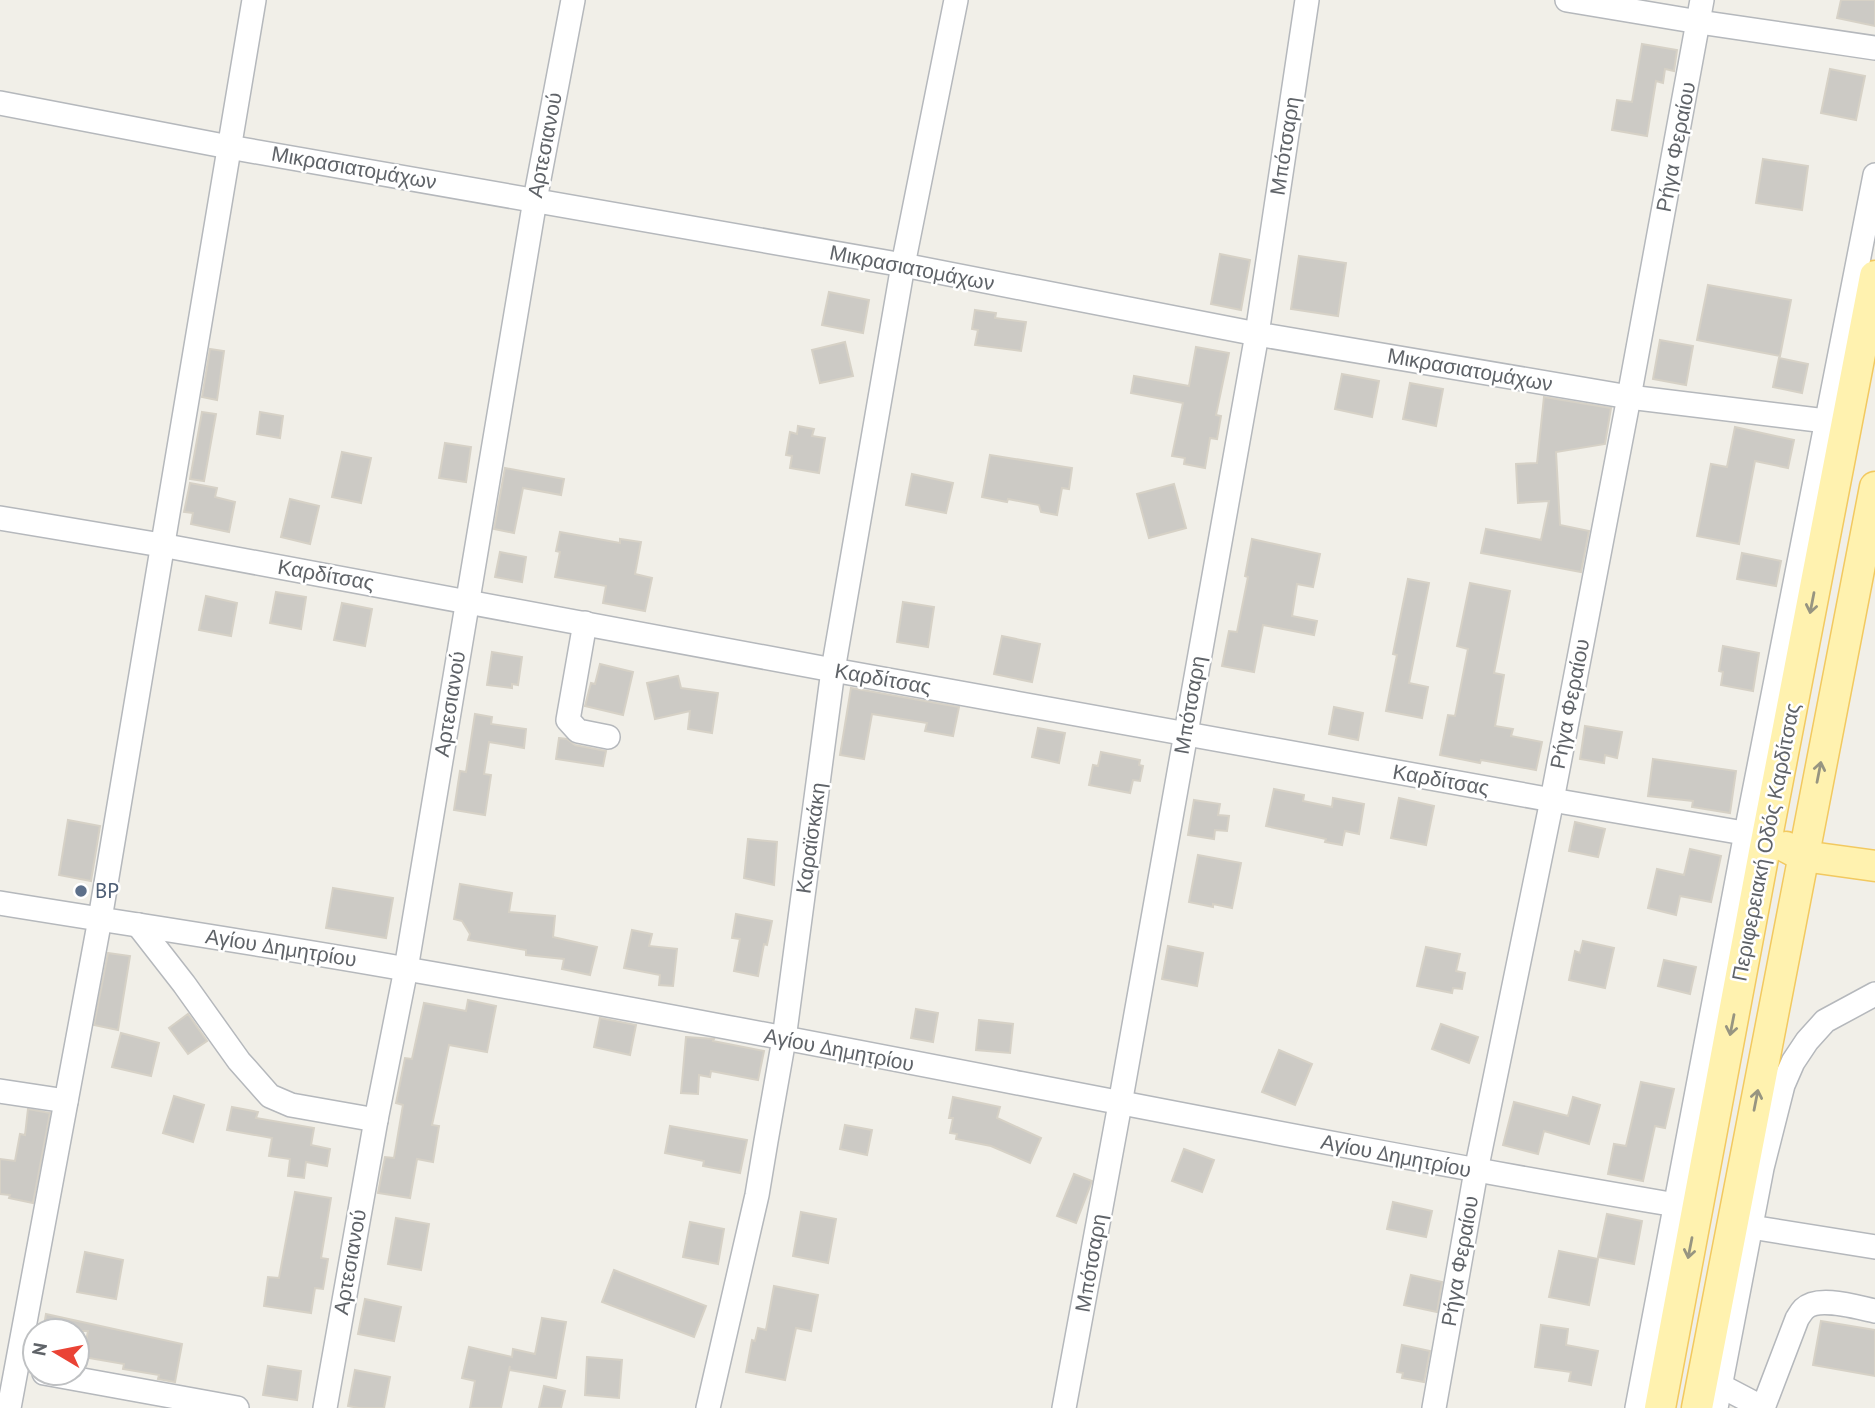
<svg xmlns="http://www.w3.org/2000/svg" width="1875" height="1408" font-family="'PT Sans',sans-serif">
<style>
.building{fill:#cccac5;stroke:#d6d1c6;stroke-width:2}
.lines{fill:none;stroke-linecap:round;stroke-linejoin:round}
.minor-casing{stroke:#b5b8bc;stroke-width:26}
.major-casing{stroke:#f2c960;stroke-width:33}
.minor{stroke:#fff;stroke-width:23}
.major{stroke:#fff2af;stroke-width:30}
.oneway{stroke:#979581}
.service-dot{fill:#5c6f8a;stroke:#fff;stroke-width:2.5}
.labels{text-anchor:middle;stroke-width:5;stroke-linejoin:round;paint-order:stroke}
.street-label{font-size:21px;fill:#5f6368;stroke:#fff}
.service-label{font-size:21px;fill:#4e5e75;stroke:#fff;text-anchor:start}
</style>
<rect width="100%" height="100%" fill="#f1efe8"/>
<g class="building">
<polygon points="1841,0 1875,0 1875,26 1837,18"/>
<polygon points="1642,44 1677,50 1674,71 1665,69 1663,83 1656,81 1647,136 1612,130 1617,100 1632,102"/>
<polygon points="1830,69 1865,76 1856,120 1821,113"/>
<polygon points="1763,159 1808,166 1802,210 1756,203"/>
<polygon points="1220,254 1250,260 1241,310 1211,304"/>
<polygon points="1299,256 1346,263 1338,316 1291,309"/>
<polygon points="1708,285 1791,300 1780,356 1697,340"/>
<polygon points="829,292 869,300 863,333 822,325"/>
<polygon points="975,310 996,313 995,318 1026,322 1021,351 975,345 978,330 972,329"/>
<polygon points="1660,340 1693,346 1686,385 1653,379"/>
<polygon points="845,342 853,376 820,383 812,350"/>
<polygon points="1196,347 1229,353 1216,415 1221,416 1217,439 1210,438 1205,468 1184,464 1185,458 1172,456 1183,403 1131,393 1134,376 1189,386"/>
<polygon points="210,349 224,351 217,400 202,397"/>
<polygon points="1779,358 1808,364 1802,393 1773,387"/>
<polygon points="1342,374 1379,381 1372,417 1335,409"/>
<polygon points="1410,383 1443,389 1436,426 1403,419"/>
<polygon points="1544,397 1611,408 1605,444 1556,452 1560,525 1589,531 1581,572 1481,553 1486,529 1541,540 1549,501 1518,503 1516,464 1537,463"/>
<polygon points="202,412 216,414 204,481 190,479"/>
<polygon points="260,412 283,416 280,438 257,434"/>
<polygon points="798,426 814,429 812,436 825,438 819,473 790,468 792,456 786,455 790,432 797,434"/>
<polygon points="1735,427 1794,440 1788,468 1755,461 1739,544 1697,536 1711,464 1727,467"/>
<polygon points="445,443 471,447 466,482 439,478"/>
<polygon points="342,452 371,458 361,503 332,497"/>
<polygon points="990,455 1072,468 1069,489 1062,488 1057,515 1041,512 1039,505 1008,499 1007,502 982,497"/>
<polygon points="505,468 564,479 561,495 523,488 514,533 494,529"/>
<polygon points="912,474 953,483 946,513 906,505"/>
<polygon points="190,483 217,488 215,497 235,502 229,532 191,524 193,513 184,512"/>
<polygon points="1174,484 1186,528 1149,538 1137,494"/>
<polygon points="290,499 319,506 310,544 281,537"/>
<polygon points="560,532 620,543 620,539 641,542 635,574 652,578 645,611 603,603 606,586 555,577 560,552 556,551"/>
<polygon points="1252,539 1320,554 1313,587 1297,584 1292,616 1317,621 1314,635 1263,625 1254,672 1222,666 1229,631 1237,632 1248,577 1245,576"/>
<polygon points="500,552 526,557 522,582 495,577"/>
<polygon points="1742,553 1781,561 1776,586 1737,579"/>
<polygon points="1408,579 1429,583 1409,683 1428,687 1422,718 1386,711 1397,655 1393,654"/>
<polygon points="1470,583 1510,591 1494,673 1504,675 1495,726 1513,729 1511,736 1542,742 1536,770 1481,760 1480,763 1440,755 1448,715 1455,716 1468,649 1457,646"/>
<polygon points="276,592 306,597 301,629 270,623"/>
<polygon points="206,596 237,603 231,636 199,630"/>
<polygon points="903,602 934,607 928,647 897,642"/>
<polygon points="342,603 372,609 365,646 334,640"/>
<polygon points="1002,636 1040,644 1032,682 994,674"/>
<polygon points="1723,646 1759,653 1753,691 1721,685 1723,672 1719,671"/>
<polygon points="492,652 522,657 518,685 512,684 512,688 487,685"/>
<polygon points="600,664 633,672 623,715 585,706 591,683 595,684"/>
<polygon points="678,676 681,688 718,693 712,733 688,729 690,711 655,719 647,683"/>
<polygon points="851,688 959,707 953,736 925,731 927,723 872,714 864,759 840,755"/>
<polygon points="1334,707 1363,713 1358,740 1329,734"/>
<polygon points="475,714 492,717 491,724 526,729 524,748 489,742 484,774 491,775 485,815 454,810 460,771 466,772"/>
<polygon points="1585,726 1622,732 1617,758 1605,755 1604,763 1580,759"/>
<polygon points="1038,728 1065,733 1059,763 1032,757"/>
<polygon points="559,738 567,739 575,745 606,751 603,766 556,759"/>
<polygon points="1101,752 1140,760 1139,765 1143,766 1140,781 1133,780 1130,793 1089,785 1093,765 1098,766"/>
<polygon points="1653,759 1736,771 1730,813 1692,807 1693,801 1648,796"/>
<polygon points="1274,789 1304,795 1303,801 1332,807 1333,798 1364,804 1359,834 1345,831 1342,845 1325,842 1326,839 1266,826"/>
<polygon points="1399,798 1434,806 1426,845 1391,838"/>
<polygon points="1194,800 1220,804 1218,815 1229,816 1227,831 1215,830 1214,839 1188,835"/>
<polygon points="68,820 100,826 91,881 59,875"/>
<polygon points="1575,822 1605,829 1598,857 1569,851"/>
<polygon points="748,839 777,842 774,885 744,878"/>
<polygon points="1690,849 1721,856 1711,902 1680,896 1676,915 1648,908 1657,869 1684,875"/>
<polygon points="1198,855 1241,863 1232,908 1213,904 1213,907 1189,902"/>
<polygon points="460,884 512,893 509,912 555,916 553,937 597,947 590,975 562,969 564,959 526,955 526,950 468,940 470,934 462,921 454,919"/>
<polygon points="333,888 393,898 386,938 326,928"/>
<polygon points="736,914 772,921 767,945 764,944 758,976 734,971 740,939 732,938"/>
<polygon points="632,930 652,934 649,946 677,949 673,986 659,985 660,975 624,968"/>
<polygon points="1583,941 1614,948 1605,988 1569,980 1575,951 1580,953"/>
<polygon points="1168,946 1203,953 1197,986 1162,979"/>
<polygon points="1426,947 1460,954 1456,971 1465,973 1462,989 1453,988 1452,993 1417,986"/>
<polygon points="108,953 130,956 118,1030 94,1025"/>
<polygon points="1664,960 1696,967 1690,994 1658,986"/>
<polygon points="468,1000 496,1006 487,1052 449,1045 432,1125 439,1126 433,1162 417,1159 410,1198 378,1193 385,1157 394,1158 403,1105 396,1103 405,1058 412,1059 424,1003 466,1011"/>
<polygon points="916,1009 938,1013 933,1042 911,1038"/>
<polygon points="188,1014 207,1041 188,1054 169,1028"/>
<polygon points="600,1018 636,1025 630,1055 594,1047"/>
<polygon points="979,1020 1013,1024 1010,1053 976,1050"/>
<polygon points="1441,1024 1478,1037 1469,1063 1432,1049"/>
<polygon points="121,1033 159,1043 151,1076 112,1067"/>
<polygon points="686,1037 714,1039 713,1041 764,1051 758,1080 711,1071 710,1077 699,1075 698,1094 681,1093"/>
<polygon points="1279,1050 1312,1064 1295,1105 1262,1092"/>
<polygon points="1641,1082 1674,1089 1665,1128 1655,1126 1643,1181 1608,1174 1614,1144 1626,1146"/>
<polygon points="174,1096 204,1105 193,1142 163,1133"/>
<polygon points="953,1097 1000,1107 997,1118 1041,1138 1030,1163 991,1146 956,1139 957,1134 950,1133 953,1118 949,1118"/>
<polygon points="1573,1097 1600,1105 1589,1144 1544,1131 1538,1154 1503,1145 1514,1102 1568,1116"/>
<polygon points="232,1107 258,1112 256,1118 314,1128 311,1145 330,1149 327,1166 306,1162 304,1178 288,1176 290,1159 269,1156 272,1138 227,1130"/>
<polygon points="28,1109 50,1113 33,1203 9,1198 10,1195 0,1194 0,1159 15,1161 20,1134 25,1135"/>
<polygon points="845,1125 872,1130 867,1155 840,1149"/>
<polygon points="670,1126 747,1140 740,1173 703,1166 704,1161 665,1153"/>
<polygon points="1184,1149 1214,1160 1202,1192 1172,1181"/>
<polygon points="1074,1174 1092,1181 1076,1223 1057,1216"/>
<polygon points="295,1192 331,1198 321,1258 328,1259 323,1289 315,1288 311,1313 264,1306 268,1277 279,1278"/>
<polygon points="1393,1202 1432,1211 1426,1237 1387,1229"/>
<polygon points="801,1212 836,1219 828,1263 793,1256"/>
<polygon points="1607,1214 1642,1221 1634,1264 1598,1257"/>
<polygon points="396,1218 429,1224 421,1270 388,1264"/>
<polygon points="690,1222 724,1229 718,1264 683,1257"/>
<polygon points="1559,1251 1598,1259 1589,1305 1549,1297"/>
<polygon points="85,1252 123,1260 116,1299 77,1292"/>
<polygon points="614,1270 706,1306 694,1337 602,1302"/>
<polygon points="1411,1275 1442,1282 1437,1312 1404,1305"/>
<polygon points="774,1286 818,1295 811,1331 796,1328 785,1380 746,1372 752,1340 755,1341 758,1328 766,1330"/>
<polygon points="365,1299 401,1307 394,1341 358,1334"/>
<polygon points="46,1314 182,1344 175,1382 158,1379 159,1375 123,1369 124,1364 83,1357 88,1331 43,1331"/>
<polygon points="542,1318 566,1322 556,1378 509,1370 510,1366 501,1408 470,1408 475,1381 462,1378 469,1347 512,1357 513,1349 535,1354"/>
<polygon points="1821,1321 1875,1330 1875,1376 1813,1365"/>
<polygon points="1541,1325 1568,1329 1566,1345 1598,1351 1591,1385 1569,1381 1571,1372 1535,1367"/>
<polygon points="1402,1345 1430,1351 1424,1382 1402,1378 1403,1373 1397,1372"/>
<polygon points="587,1357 622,1360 619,1398 585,1395"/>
<polygon points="268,1366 301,1371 297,1400 263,1395"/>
<polygon points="355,1370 390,1377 384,1408 359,1408 348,1406"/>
<polygon points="544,1386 565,1391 561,1408 539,1408"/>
</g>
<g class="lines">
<defs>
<g id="minor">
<polyline points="1567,0 1699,22 1875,48"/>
<polyline points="0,103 229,147 903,265 1257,334 1629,397 1826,421"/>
<polyline points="0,518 161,545 833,670 1552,800 1767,837"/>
<polyline points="585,623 568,720 578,731 608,737"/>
<path d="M0,903C135,925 271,945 406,969C830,1042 1251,1133 1676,1205"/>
<polyline points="138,925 184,984 239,1061 270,1096 291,1105 376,1120"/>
<polyline points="0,1091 66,1101"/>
<polyline points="1751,1227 1875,1247"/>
<polyline points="44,1373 237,1408"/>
<polyline points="1721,1386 1763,1408"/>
<polyline points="9,1408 100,919 254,0"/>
<polyline points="325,1408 376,1120 406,969 535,200 573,0"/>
<polyline points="708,1408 757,1195 766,1141 784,1039 833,670 903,265 956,0"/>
<polyline points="1064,1408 1120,1104 1257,334 1307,0"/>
<polyline points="1434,1408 1476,1171 1552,800 1629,397 1702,0"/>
<polyline points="1637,1408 1746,833 1875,175"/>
<polyline points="1716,1408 1762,1168 1783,1085 1793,1062 1807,1041 1825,1021 1875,994"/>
<path d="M1763,1408L1797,1319C1799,1316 1801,1312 1804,1309C1818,1295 1856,1307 1875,1311"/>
</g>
<g id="major">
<polyline points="1786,847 1803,856 1875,866"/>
<polyline points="1660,1408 1765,847 1875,276"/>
<polyline points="1697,1408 1875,487"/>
</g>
</defs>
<use href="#minor" class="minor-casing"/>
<use href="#major" class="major-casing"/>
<use href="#minor" class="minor"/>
<use href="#major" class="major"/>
</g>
<defs><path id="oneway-shaft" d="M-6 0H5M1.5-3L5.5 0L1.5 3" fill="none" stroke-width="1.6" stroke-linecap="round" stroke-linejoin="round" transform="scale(1.75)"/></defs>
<g class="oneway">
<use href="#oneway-shaft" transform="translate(1812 603) rotate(101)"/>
<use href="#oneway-shaft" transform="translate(1819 772) rotate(-79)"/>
<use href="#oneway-shaft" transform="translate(1732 1025) rotate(101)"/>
<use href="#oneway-shaft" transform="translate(1756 1100) rotate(-79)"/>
<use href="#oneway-shaft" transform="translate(1690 1248) rotate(101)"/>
</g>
<circle class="service-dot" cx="81" cy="891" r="7"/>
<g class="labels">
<g class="street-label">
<text transform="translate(545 145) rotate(-79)" y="7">Αρτεσιανού</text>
<text transform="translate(1285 146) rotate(-81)" y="7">Μπότσαρη</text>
<text transform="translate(1676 147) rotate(-79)" y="7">Ρήγα Φεραίου</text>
<text transform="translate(354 168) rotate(10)" y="7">Μικρασιατομάχων</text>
<text transform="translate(912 268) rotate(11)" y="7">Μικρασιατομάχων</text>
<text transform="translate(1470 370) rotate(10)" y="7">Μικρασιατομάχων</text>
<text transform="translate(326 575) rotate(10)" y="7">Καρδίτσας</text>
<text transform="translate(883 679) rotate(10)" y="7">Καρδίτσας</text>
<text transform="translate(450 704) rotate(-81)" y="7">Αρτεσιανού</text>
<text transform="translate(1570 704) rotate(-79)" y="7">Ρήγα Φεραίου</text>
<text transform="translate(1190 705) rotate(-80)" y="7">Μπότσαρη</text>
<text transform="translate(1441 780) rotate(10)" y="7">Καρδίτσας</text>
<text transform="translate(811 838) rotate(-82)" y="7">Καραϊσκάκη</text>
<text transform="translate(1766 842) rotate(-79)" y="7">Περιφερειακή Οδός Καρδίτσας</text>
<text transform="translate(281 948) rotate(9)" y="7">Αγίου Δημητρίου</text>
<text transform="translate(839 1050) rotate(11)" y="7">Αγίου Δημητρίου</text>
<text transform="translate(1396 1156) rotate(11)" y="7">Αγίου Δημητρίου</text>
<text transform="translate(1460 1261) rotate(-80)" y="7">Ρήγα Φεραίου</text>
<text transform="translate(350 1262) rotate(-80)" y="7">Αρτεσιανού</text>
<text transform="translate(1091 1263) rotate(-80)" y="7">Μπότσαρη</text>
</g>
<g class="service-label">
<text x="95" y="898">BP</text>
</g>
</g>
<g transform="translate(56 1352) rotate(280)"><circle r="33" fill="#ffffff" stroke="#bfc1c3" stroke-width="2"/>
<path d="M0-5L12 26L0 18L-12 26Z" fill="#ea4335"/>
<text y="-10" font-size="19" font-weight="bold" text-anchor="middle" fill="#5f6368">N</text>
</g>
</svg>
